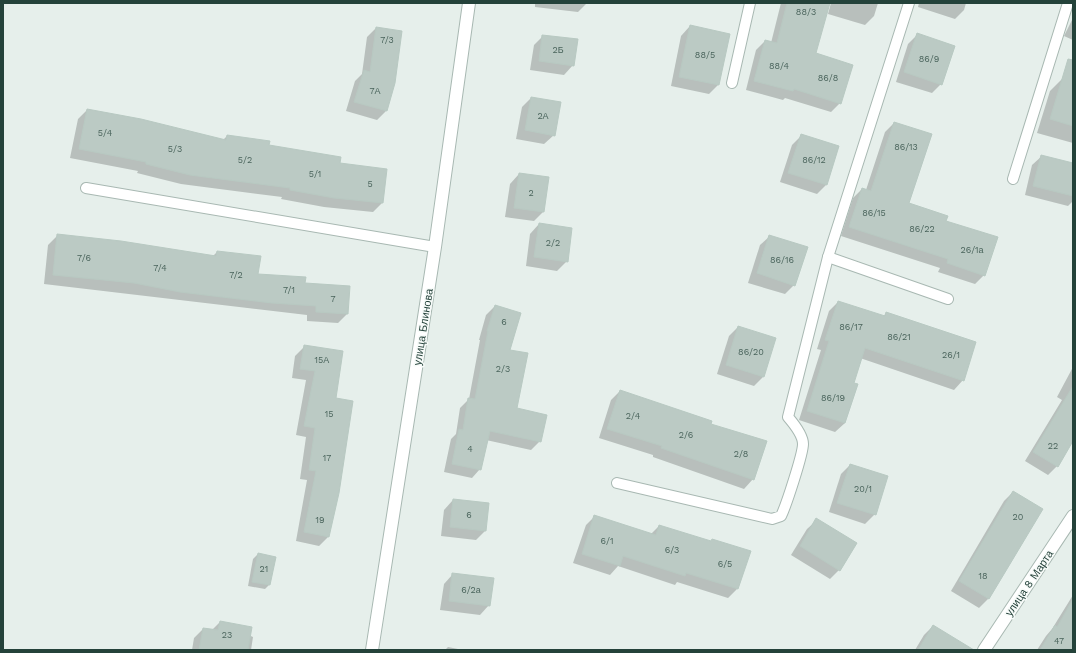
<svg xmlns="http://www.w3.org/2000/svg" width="1076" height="653" font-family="'Work Sans',sans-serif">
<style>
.shadow{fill:#0003}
.building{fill:#bbcac4;stroke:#b8c9c2}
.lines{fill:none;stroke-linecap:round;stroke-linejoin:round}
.service-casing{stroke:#a8b8b2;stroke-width:12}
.minor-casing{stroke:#a8b8b2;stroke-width:14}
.service{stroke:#fff;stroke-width:10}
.minor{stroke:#fff;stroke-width:12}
.labels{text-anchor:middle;stroke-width:3;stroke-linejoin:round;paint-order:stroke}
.number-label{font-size:9px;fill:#4a645c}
.street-label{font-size:11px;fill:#24423a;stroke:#f7fbf9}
</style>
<rect width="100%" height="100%" fill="#e6efeb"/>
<g class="shadow">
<polygon points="535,3 587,3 578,12 535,7"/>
<polygon points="781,3 828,3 815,53 840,103 831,112 785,98 783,100 746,90 756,50 765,41 771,43"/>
<polygon points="831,3 878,3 874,16 865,25 828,14"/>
<polygon points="919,3 966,3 964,10 955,19 918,7"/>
<polygon points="1073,18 1073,40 1064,36"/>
<polygon points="690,26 718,85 709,94 671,86 681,36"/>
<polygon points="376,28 394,83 386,111 377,120 346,111 355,81 362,74 367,37"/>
<polygon points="917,35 941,84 932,93 896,82 908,44"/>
<polygon points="543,36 573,65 564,75 530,70 534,45"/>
<polygon points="1063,78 1073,81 1073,143 1037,133 1050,91"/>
<polygon points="531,98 554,135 544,144 516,139 522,107"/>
<polygon points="87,110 223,140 227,136 339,164 382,203 373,212 324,207 281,199 282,197 181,184 137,173 138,171 70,158 78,119"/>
<polygon points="894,123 908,204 945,221 984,275 975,284 938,272 940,268 841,236 853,198 862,189 866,190 885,132"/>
<polygon points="801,136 838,147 826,185 817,194 780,182 792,145"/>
<polygon points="1042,156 1073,164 1073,201 1068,206 1025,195 1032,165"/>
<polygon points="519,174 543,212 534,221 505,217 510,184"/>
<polygon points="539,224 567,261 557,271 526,266 530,234"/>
<polygon points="57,236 213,256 217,252 257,275 304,284 349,287 347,314 338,323 307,321 307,315 44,284 48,245"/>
<polygon points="770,236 794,285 785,294 748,283 760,245"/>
<polygon points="838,302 883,317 886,313 963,380 954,390 860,358 852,384 845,423 835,432 799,420 821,350 817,349 829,311"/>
<polygon points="495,306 516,409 540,441 531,450 486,440 480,469 472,478 444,472 451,439 456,434 460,408 469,399 480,340 479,340 486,315"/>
<polygon points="738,327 763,377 754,386 717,374 729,336"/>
<polygon points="305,346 335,399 328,537 319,546 296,541 307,480 300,479 306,437 296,435 306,380 292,378 295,356"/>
<polygon points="1073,367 1073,439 1057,466 1048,475 1025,461 1062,400 1057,397"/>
<polygon points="620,391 710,424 753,479 744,489 653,457 653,455 599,438 611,400"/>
<polygon points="850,465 875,514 865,524 829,512 841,474"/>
<polygon points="1013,492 1041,509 988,599 979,608 951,591 1004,501"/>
<polygon points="453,500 488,504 485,531 476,540 441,536 444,510"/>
<polygon points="595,516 651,534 659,526 710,542 749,551 737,589 728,598 677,582 675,585 618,566 610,575 573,563 586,525"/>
<polygon points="817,520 839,570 830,579 791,555 807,529"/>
<polygon points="258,554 269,585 265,589 248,586 253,559"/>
<polygon points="453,574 489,605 480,615 440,610 444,584"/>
<polygon points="1073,595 1073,650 1037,650 1046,636 1052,629"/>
<polygon points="220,622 253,637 251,650 192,650 194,638 203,629 212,630"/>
<polygon points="933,626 958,650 915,650 924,635"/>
<polygon points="448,647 463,650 445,650"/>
</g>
<g class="building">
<polygon points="787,3 830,3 816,53 853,65 841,104 794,89 793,91 754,81 765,40 777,43"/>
<polygon points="690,25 730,34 719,85 679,77"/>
<polygon points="376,27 402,31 395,83 387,111 354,102 364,70 370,72"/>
<polygon points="917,33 955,46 942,85 904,72"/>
<polygon points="542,35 578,39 574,66 539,61"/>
<polygon points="1068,59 1073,60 1073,126 1050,119"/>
<polygon points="531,97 561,102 555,136 525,130"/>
<polygon points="87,109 141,119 226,140 227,135 270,141 269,145 341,157 340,163 387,169 383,203 334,198 290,190 290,188 190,175 146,164 146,162 79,149"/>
<polygon points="894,122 932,134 909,203 948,216 946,221 998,237 985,276 947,263 948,259 849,227 862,188 871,191"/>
<polygon points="801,134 839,146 827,185 788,173"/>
<polygon points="1041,155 1073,163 1073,196 1033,186"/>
<polygon points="519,173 549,177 544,212 514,208"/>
<polygon points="539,223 572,228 568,262 534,257"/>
<polygon points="57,234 121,241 216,256 217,251 261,256 258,274 306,277 305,283 350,286 348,314 316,312 316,306 272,303 180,292 134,283 53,275"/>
<polygon points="769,235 808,247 795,286 757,273"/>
<polygon points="838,301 885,316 886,312 976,342 964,381 865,348 854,383 858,384 845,423 807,411 829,341 825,340"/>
<polygon points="495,305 521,313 510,350 528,353 517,408 547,415 541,442 490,431 481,470 452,464 459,429 463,430 468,398 475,399 488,331 487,331"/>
<polygon points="738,326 776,338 764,377 726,365"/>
<polygon points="304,345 343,351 336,398 353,401 339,493 329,537 304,532 316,471 309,470 315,428 304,426 315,371 300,369"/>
<polygon points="1073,386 1073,441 1058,467 1033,452"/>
<polygon points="620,390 712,421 711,424 767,441 754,480 661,448 662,446 607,429"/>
<polygon points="850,464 888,476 876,515 837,503"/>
<polygon points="1013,491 1043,509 989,599 959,581"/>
<polygon points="453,499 489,503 486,531 450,527"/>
<polygon points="594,515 656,535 659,525 711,541 712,539 751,551 738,589 686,573 685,576 623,556 620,566 582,554"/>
<polygon points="816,518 857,543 840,571 800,546"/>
<polygon points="258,553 276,557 270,585 252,582"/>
<polygon points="452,573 494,578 490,606 449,601"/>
<polygon points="1073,599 1073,650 1040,650 1055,625 1057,627"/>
<polygon points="220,621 252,627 248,650 199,650 203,628 218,630"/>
<polygon points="933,625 974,650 918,650"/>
</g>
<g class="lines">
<defs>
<g id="service">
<polyline points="732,83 750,3"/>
<polyline points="1013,179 1068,3"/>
<polyline points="86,188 435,247"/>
<polyline points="828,257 948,299"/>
<path d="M617,483L772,519L781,516C786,506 803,454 803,444C803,435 794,424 788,417L828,257L909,3"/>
</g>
<g id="minor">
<polyline points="372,650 435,247 469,3"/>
<polyline points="984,650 1073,516"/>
</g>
</defs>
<use href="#service" class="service-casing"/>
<use href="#minor" class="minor-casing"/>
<use href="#service" class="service"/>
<use href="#minor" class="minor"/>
</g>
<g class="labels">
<g class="number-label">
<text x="806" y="15">88/3</text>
<text x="387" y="43">7/3</text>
<text x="558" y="53">2Б</text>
<text x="705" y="58">88/5</text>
<text x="929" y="62">86/9</text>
<text x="779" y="69">88/4</text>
<text x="828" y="81">86/8</text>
<text x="375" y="94">7А</text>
<text x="543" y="119">2А</text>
<text x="105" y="136">5/4</text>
<text x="906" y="150">86/13</text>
<text x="175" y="152">5/3</text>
<text x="245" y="163">5/2</text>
<text x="814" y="163">86/12</text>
<text x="315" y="177">5/1</text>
<text x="370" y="187">5</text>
<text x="531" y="196">2</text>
<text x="874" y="216">86/15</text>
<text x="922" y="232">86/22</text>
<text x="553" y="246">2/2</text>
<text x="972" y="253">26/1а</text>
<text x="84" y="261">7/6</text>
<text x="782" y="263">86/16</text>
<text x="160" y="271">7/4</text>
<text x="236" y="278">7/2</text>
<text x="289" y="293">7/1</text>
<text x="333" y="302">7</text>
<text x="504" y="325">6</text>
<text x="851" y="330">86/17</text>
<text x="899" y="340">86/21</text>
<text x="751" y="355">86/20</text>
<text x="951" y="358">26/1</text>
<text x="322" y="363">15А</text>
<text x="503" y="372">2/3</text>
<text x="833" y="401">86/19</text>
<text x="329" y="417">15</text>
<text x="633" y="419">2/4</text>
<text x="686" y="438">2/6</text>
<text x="1053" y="449">22</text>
<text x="470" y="452">4</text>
<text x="741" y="457">2/8</text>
<text x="327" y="461">17</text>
<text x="863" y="492">20/1</text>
<text x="469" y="518">6</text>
<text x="1018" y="520">20</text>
<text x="320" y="523">19</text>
<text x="607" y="544">6/1</text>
<text x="672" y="553">6/3</text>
<text x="725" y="567">6/5</text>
<text x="264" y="572">21</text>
<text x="983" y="579">18</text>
<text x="471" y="593">6/2а</text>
<text x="227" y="638">23</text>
<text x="1059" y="644">47</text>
</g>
<g class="street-label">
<text transform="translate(423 327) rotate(-81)" y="4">улица Блинова</text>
<text transform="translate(1029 583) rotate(-56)" y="4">улица 8 Марта</text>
</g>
</g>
<rect width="1076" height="653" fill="none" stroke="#24423a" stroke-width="8"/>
</svg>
